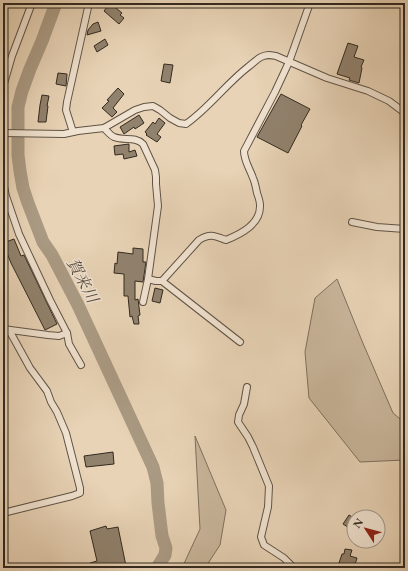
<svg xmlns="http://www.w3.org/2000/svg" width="408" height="571" font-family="'EB Garamond','Noto Serif JP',serif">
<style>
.green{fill:#c9b69c;stroke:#7e705e}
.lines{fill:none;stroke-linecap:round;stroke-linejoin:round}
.river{stroke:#aa9a83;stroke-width:13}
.building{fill:#91826e;stroke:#332a20}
.minor-casing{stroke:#605446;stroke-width:8}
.minor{stroke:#f0e2d0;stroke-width:6}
.labels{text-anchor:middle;stroke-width:3;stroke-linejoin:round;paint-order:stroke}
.water-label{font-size:16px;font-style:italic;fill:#574c3e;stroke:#f0e2d0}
</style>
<rect width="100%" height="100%" fill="#e8d3b6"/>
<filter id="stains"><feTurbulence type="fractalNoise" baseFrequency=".005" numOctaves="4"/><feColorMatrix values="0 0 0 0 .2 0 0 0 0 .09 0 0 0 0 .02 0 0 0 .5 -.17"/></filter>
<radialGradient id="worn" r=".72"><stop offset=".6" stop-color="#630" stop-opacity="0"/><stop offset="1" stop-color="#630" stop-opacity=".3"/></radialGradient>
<g class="green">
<polygon points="337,279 362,341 393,413 405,423 405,460 360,462 309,398 305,352 315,298"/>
<polygon points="195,436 226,510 220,545 205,568 182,568 200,529"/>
</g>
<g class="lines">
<polyline class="river" points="56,3 42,41 30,69 22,91 18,107 18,155 20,171 23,188 28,203 43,242 52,255 78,305 153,467 157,483 158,503 162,536 166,548 165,555 157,568"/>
</g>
<g class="building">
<polygon points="110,3 122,13 120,15 124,18 119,24 104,11"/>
<polygon points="98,22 101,31 87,35 88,30 93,24"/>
<polygon points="105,39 108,45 97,52 94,46"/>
<polygon points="348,43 358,46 354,57 364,60 361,67 362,68 359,83 349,80 350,78 337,74"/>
<polygon points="164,64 173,65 170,83 161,81"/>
<polygon points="58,73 67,74 66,86 56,84"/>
<polygon points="118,88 124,94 113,108 117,112 112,117 102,108 109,101 107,100"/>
<polygon points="281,94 310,109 301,125 302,126 288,153 257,137"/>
<polygon points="42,95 49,96 47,106 48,106 46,122 38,122 40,105"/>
<polygon points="139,115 144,123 135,129 134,127 124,134 120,127"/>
<polygon points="159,118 165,123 157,134 161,137 157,142 146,135 147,134 145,132 153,122 155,124"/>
<polygon points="129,144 129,152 135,150 137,156 124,159 123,154 115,155 114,146"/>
<polygon points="14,239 21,256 24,255 57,324 45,330 11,263 3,243"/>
<polygon points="133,248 143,249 143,262 146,262 143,282 135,281 135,300 138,299 140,315 138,316 139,324 134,324 132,316 130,317 128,296 124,296 124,274 114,273 115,263 117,264 118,252 133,254"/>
<polygon points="155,288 163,290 160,303 152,301"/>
<polygon points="113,452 114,464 86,467 84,456"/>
<polygon points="349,515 354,518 354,531 343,524"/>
<polygon points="106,526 107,529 118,527 126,566 115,568 92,568 90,563 97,561 90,531"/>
<polygon points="345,549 352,550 350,556 357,558 354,568 344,568 338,566 342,554 344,554"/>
</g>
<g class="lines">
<defs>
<g id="minor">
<polyline points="3,87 12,56 32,3"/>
<path d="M104,128C107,131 110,135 114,137C124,141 135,136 143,144L155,170L156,177V184L158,206L148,279L143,302"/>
<polyline points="73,132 66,110 67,102 89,3"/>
<path d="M3,133L64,134L78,131L104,128L135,110L144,107L153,106L160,110L170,118L179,123L186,124C209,108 226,84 248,67C252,64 257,59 261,57C267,54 271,55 276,56L327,78L368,91L389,101L405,113"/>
<polyline points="3,182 6,196 19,234 50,300 67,333 69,344 81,365"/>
<polyline points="352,222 377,227 405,229"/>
<polyline points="148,279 156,281 162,281 240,342"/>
<path d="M162,281L199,240C210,233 215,236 226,240C241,234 261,224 260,205C260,201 258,196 257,193C256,188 255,182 253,178C250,169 244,161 244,151L275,92L289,62L310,3"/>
<polyline points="3,329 48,335 59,336 67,333"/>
<polyline points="247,387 244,404 239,415 238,422 248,437 253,447 269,486 268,507 261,537 264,545 284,558 294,568"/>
<polyline points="3,513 72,496 80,493 80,488 66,433 57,412 51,402 47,391 30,368 9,330"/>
</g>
</defs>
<use href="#minor" class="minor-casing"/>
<use href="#minor" class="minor"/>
</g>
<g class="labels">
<g class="water-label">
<text transform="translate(83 280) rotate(62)" y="6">賀来川</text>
</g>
</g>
<rect width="408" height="571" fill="none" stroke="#e8d3b6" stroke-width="16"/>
<rect x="4" y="4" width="400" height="563" fill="none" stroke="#332a20" stroke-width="2"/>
<rect x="8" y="8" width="392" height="555" fill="none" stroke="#332a20"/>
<g transform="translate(366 529) rotate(306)"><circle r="19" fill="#f0e2d0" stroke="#a4988a"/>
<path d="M0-3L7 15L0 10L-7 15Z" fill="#8f2418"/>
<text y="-6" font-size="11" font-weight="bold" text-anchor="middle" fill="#332a20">N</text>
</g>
<rect width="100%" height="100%" filter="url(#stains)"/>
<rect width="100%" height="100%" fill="url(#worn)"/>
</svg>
